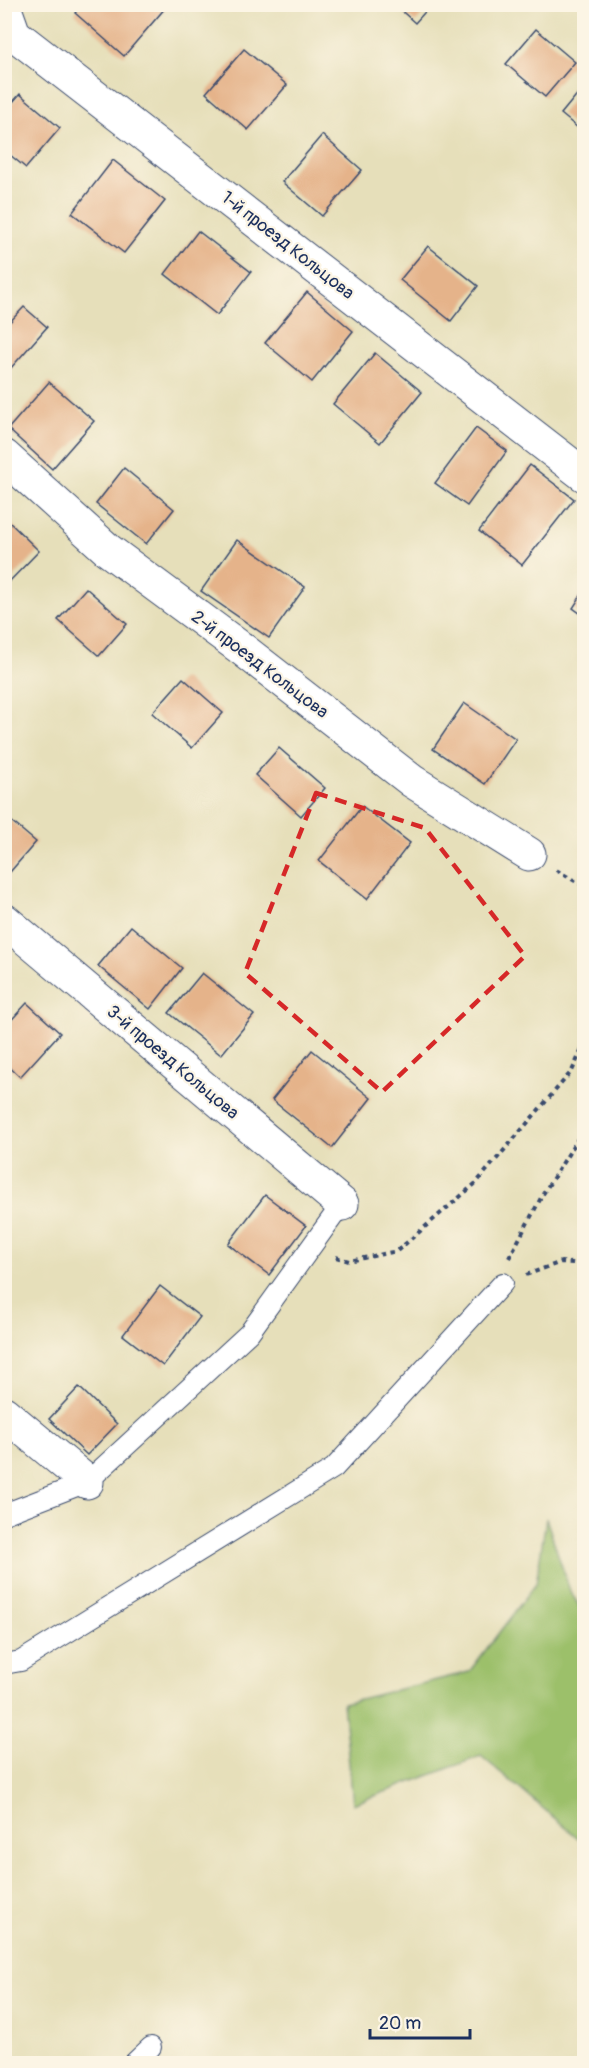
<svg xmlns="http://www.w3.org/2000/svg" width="589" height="2068" font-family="Pangolin,sans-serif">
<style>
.green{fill:#9cc06b;stroke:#5c7864;stroke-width:1.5}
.building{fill:#e5b38a}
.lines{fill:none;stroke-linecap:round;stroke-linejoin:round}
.service-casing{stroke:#39496c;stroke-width:22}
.minor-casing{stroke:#39496c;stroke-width:35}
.path{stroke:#39496c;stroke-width:4;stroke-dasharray:4.5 4.5;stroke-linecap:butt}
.service{stroke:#fff;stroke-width:20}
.minor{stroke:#fff;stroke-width:33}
.marked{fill:none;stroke:#d62828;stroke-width:4.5;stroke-dasharray:12 8;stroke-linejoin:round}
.labels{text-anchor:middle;stroke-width:4.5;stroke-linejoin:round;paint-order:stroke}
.street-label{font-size:18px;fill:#1b2f5e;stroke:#fcf5e5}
</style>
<rect width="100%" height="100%" fill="#fcf5e5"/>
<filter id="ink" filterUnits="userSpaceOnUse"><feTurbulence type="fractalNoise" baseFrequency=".0167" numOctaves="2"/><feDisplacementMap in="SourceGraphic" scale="12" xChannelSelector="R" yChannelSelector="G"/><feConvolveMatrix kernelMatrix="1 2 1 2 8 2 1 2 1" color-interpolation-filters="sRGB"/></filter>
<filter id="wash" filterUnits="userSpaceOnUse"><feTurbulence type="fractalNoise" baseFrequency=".008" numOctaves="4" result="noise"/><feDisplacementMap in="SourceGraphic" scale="24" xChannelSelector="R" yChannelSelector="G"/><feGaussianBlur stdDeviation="1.35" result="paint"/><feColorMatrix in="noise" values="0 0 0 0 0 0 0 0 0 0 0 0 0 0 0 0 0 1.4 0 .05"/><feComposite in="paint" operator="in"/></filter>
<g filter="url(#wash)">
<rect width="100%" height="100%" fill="#e6dfba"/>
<polygon class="green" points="546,1518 570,1591 584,1614 584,1843 481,1756 353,1804 343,1703 469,1672 536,1584"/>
<g id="blocks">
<g class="building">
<polygon points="82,4 162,4 166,7 124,56 75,13"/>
<polygon points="394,4 432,4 415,23"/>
<polygon points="536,29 575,62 545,97 506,64"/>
<polygon points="244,49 287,85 248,130 206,93"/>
<polygon points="584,86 584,133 561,114"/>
<polygon points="20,94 60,128 26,168 4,150 4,112"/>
<polygon points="322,135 362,170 322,216 282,182"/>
<polygon points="113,160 165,201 124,253 72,213"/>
<polygon points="198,231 251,272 217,315 165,274"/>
<polygon points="428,246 478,286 451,321 400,280"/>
<polygon points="307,292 353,331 312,382 265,343"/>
<polygon points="24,307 47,327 10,369 4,364 4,328"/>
<polygon points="375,353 422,392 380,443 333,404"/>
<polygon points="49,382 94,421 52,469 8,429"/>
<polygon points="476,428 507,451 467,506 435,483"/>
<polygon points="530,465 574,499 522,565 479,531"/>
<polygon points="124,468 174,509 146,544 96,504"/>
<polygon points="4,517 39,551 6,585 4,583"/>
<polygon points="237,540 305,587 269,638 201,591"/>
<polygon points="86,588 127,624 99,656 58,620"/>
<polygon points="584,591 584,616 573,608"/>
<polygon points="183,678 223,713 192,748 152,713"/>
<polygon points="464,703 516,739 485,784 433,749"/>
<polygon points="279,748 325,788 301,816 255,775"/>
<polygon points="362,806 410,843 367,899 319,861"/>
<polygon points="4,815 36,842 4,879"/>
<polygon points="131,926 182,968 150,1009 98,966"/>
<polygon points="202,973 254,1015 221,1055 169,1013"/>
<polygon points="27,1003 60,1033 20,1077 4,1062 4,1028"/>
<polygon points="312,1050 371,1098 332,1148 272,1100"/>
<polygon points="265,1195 306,1226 269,1275 228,1244"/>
<polygon points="160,1286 200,1317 163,1366 123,1335"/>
<polygon points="79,1387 117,1424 87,1455 49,1419"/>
</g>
</g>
</g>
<g filter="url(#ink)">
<use href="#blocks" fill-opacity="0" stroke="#39496c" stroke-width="1.5"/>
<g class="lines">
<defs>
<g id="service">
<polyline points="4,1514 87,1482 249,1333 342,1204"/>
<polyline points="4,1664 21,1661 334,1468 503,1283"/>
<polyline points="133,2064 151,2047"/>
</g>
<g id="minor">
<polyline points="4,6 14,34 584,475"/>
<polyline points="4,456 108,550 242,649 412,781 529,854"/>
<polyline points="4,920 342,1204"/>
<polyline points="4,1413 87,1482"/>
</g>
</defs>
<use href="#service" class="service-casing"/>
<use href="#minor" class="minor-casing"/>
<g class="path">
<polyline points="556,870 584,886"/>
<polyline points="336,1257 349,1261 397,1251 476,1183 572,1071 584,1045"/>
<polyline points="509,1258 543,1194 584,1129"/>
<polyline points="526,1275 561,1262 584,1264"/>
</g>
<use href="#service" class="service"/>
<use href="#minor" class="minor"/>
</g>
</g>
<path class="marked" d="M316,793L425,828L525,956L382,1092L245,973Z"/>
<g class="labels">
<g class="street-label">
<text transform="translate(288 245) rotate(38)" y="6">1-й проезд Кольцова</text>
<text transform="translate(260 664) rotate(37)" y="6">2-й проезд Кольцова</text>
<text transform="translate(173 1062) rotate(40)" y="6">3-й проезд Кольцова</text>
</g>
</g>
<rect width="589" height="2068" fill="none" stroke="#fcf5e5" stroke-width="24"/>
<path d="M370 2029v9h100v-9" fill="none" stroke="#1b2f5e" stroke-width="3"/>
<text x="379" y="2029" font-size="18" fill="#1b2f5e" stroke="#fcf5e5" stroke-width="4.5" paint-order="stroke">20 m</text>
</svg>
